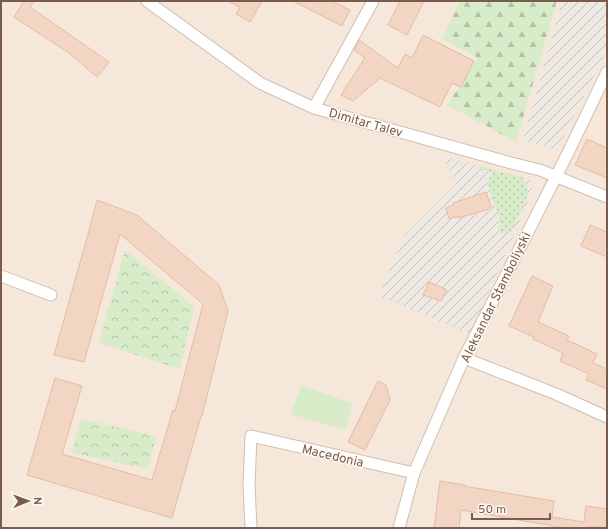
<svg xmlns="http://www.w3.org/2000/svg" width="608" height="529" font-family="Overpass,sans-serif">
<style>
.residential{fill:#f5e8da}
.industrial{fill:url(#industrial-furrows)}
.grass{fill:url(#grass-dots)}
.forest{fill:url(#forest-firs)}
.park{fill:url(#park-crowns)}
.pitch{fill:#d8ecc9}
.building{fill:#f3d5c3;stroke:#e6bba3}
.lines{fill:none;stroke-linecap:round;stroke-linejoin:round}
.minor-casing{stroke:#d1beb0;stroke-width:13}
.minor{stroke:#fff;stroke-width:11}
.labels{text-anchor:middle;stroke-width:3;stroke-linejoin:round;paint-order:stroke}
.street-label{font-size:13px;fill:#7a5c4d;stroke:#fffaf3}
</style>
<defs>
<pattern id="industrial-furrows" width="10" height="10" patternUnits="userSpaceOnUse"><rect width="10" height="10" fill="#efe9e4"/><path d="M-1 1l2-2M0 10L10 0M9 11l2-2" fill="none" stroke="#c7c0bb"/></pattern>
<pattern id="grass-dots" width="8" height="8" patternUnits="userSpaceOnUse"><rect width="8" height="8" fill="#d8ecc9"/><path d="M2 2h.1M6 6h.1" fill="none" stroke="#b4c2a5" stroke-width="1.8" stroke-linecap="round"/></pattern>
<pattern id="forest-firs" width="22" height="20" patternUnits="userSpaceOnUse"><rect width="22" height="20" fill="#d8ecc9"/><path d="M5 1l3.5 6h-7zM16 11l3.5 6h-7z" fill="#b4c2a5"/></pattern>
<pattern id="park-crowns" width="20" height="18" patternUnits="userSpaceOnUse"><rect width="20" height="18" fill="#d8ecc9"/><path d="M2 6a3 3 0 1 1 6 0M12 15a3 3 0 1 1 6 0" fill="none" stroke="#b4c2a5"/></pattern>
</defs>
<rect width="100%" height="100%" fill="#fdf6ec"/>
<rect class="residential" x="1" y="1" width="606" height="527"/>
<g class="industrial">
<polygon points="562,1 607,1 607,49 557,151 523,140"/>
<polygon points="443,156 529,179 533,190 471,334 379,296 404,236 456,184"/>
</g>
<polygon class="grass" points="480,166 523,178 527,187 528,195 511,231 501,234 498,230 501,221 487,182 492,173 478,168"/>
<polygon class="forest" points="460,1 557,1 516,142 447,105 478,58 442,39"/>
<g class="park">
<polygon points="125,250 194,306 180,369 99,343"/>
<polygon points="81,419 156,436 148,469 72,453"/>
</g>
<polygon class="pitch" points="302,385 353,404 345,430 290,414"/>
<g class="building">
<polygon points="24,1 34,1 30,7 109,62 97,77 69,53 14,17"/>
<polygon points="228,1 262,1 250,22 236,14 240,7"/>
<polygon points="293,1 332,1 350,10 342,26"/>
<polygon points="400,1 424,1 407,35 388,25"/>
<polygon points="423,35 474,61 461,87 452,83 440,107 380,78 353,101 341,95 365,58 354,50 359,40 398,68 405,54 412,58"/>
<polygon points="587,139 607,148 607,178 575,165"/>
<polygon points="486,192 491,207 486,210 458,218 458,216 449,219 446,208 454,205 453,203"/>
<polygon points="97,200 137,215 219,285 228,311 202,416 201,416 172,518 27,475 55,378 82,386 62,454 152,480 173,410 175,411 203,304 120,234 84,362 54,355 90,227"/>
<polygon points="590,225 607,232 607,257 581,246"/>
<polygon points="532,276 553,286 538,322 569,336 567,340 597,354 593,363 607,369 607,389 586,380 589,374 560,361 563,353 533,339 534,337 509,326"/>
<polygon points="429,282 447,290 441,301 423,295"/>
<polygon points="378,381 386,385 390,400 365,450 348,442"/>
<polygon points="440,481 465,485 464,486 554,501 552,517 584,522 586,506 607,509 607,528 589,526 589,528 559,528 559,527 461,510 459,528 434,528"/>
</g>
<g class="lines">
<defs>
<g id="minor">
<polyline points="147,1 260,83 314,108 511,163 540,170 607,197"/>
<polyline points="314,108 373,1"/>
<polyline points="1,276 51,295"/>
<polyline points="464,358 556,394 607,417"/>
<polyline points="251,528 249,485 251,436 414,473"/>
<polyline points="399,528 414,473 464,358 567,155 607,72"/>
</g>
</defs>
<use href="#minor" class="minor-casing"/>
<use href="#minor" class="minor"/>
</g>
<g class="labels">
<g class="street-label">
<text transform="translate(366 122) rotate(16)" y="5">Dimitar Talev</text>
<text transform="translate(495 297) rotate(-64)" y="5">Aleksandar Stamboliyski</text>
<text transform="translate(333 455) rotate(13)" y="5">Macedonia</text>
</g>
</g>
<rect width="608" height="529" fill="none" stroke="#7a5c4d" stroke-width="4"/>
<g transform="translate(28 501) rotate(89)" stroke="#fffaf3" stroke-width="3" paint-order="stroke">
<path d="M0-3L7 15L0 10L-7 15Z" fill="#7a5c4d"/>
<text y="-6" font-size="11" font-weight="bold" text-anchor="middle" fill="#7a5c4d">N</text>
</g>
<path d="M472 513v6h78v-6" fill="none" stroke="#7a5c4d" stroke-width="2"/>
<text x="478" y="513" font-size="12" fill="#7a5c4d" stroke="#fffaf3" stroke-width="3" paint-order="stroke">50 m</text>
</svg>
